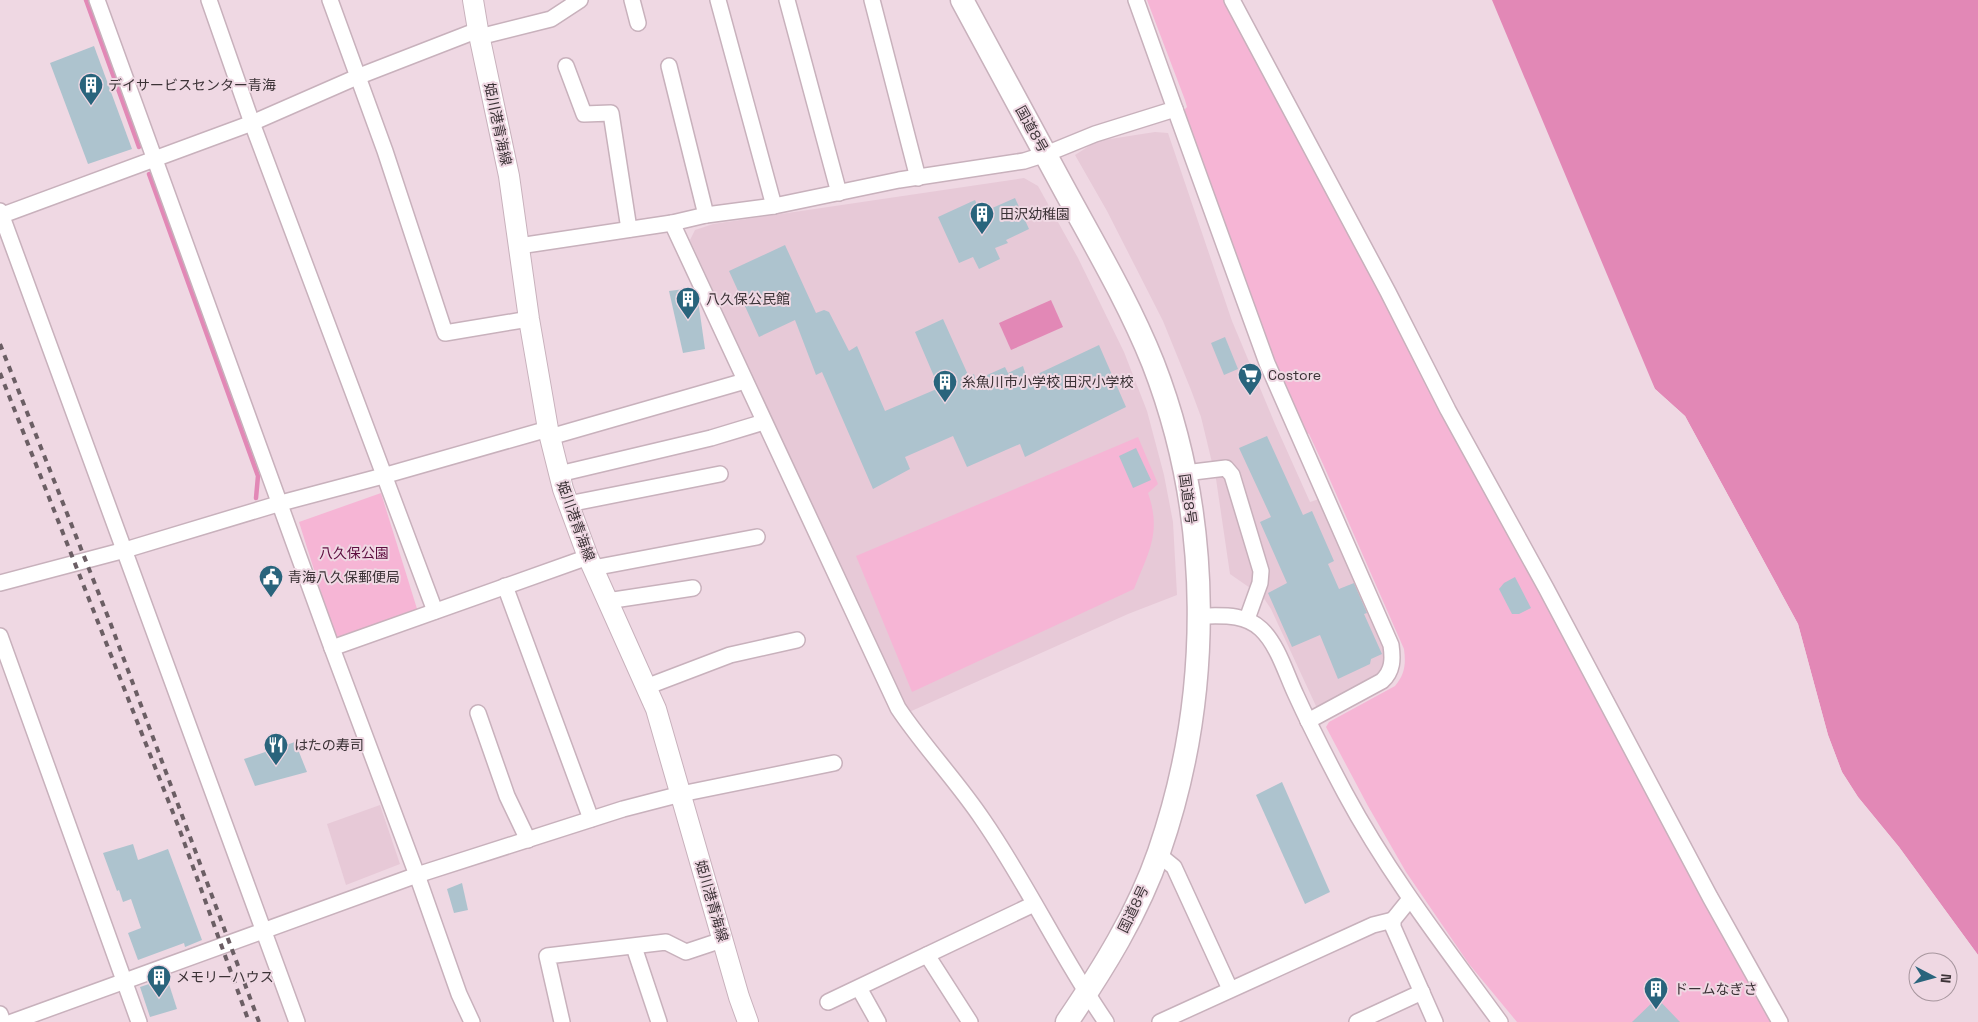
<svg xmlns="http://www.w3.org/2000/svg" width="1978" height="1022" font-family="'Space Grotesk','Noto Sans JP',sans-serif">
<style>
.built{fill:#e7c9d7}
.green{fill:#f6b5d5}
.water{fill:#e288b6}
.pier{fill:#efd8e3}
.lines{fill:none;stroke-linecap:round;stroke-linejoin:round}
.stream{stroke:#e288b6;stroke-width:4.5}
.building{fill:#adc3ce}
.minor-casing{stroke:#c8b1bc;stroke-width:18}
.major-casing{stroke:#c8b1bc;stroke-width:22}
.highway-casing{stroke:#c8b1bc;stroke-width:25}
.minor{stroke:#fff;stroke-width:15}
.major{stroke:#fff;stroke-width:20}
.highway{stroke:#fff;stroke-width:22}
.rail{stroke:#6b5e64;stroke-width:4;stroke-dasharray:6 6;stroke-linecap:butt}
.labels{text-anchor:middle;stroke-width:4;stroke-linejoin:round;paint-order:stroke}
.poi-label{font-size:14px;fill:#3b3236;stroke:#efd8e3;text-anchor:start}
.street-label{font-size:14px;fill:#3b3236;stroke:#efd8e3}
.park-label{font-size:14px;fill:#5d0d3f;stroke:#efd8e3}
</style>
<rect width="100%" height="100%" fill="#efd8e3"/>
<g class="built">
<polygon points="1155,132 1168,133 1232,321 1275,424 1310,502 1319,499 1385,645 1387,660 1380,674 1319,707 1316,706 1271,609 1263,597 1230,574 1216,479 1201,417 1191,390 1163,321 1107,211 1075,155 1097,141"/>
<polygon points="1024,178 1038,186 1078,258 1124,352 1147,411 1164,475 1173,522 1177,595 1128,614 907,713 690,240 695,230 713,224"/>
<polygon points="380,805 400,864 346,885 327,824"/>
</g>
<g class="green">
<path d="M1147,0H1227L1774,1022H1517L1469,964L1406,872L1368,806L1326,727L1329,722L1395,686C1405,674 1406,664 1404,649L1323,464L1309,434L1303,431L1268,348L1184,110L1187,107L1185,100Z"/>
<path d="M1138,437L1158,484L1148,493C1162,533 1148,553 1134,589L912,692L856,556Z"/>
<polygon points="381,493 418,612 336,640 299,522"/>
</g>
<g class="water">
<polygon points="1492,0 1978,0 1978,955 1899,847 1858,797 1842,772 1828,735 1798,624 1685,416 1655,389"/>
<polygon points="1051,300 1063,327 1011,350 999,323"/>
</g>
<polygon class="pier" points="1642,365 1655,389 1685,416 1798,624 1828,735 1842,772 1858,797 1899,847 1978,955 1978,957 1897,848 1856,798 1840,774 1825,736 1796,625 1683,418 1653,390"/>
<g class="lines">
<g class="stream">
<polyline points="86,0 139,147"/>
<polyline points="149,174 258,476 256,498"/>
</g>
</g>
<g class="building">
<polygon points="94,46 132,149 88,164 50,63"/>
<polygon points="1015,198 1029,229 1006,240 1008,243 995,248 1000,259 979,269 973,257 959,263 938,217 975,200 981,213"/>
<polygon points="785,245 816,313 824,310 829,312 849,351 857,346 885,411 939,388 915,332 943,319 969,377 974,374 976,380 1005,367 1008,373 1023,366 1027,379 1099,345 1126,407 1025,457 1020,444 967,467 953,436 905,457 910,469 873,489 822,372 816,375 795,320 759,337 729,271"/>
<polygon points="692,288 698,300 705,349 683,353 669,291"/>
<polygon points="1225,337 1238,369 1224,375 1211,343"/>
<polygon points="1267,436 1303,515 1312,511 1334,561 1328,564 1339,589 1354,583 1367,613 1364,614 1382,654 1371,659 1370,664 1338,679 1320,635 1292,647 1268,593 1287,583 1260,522 1271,517 1239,448"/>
<polygon points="1136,448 1151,480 1133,488 1119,456"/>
<polygon points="1515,577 1531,608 1519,614 1512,614 1499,589 1504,583"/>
<polygon points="295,742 307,772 255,786 244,759"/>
<polygon points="1282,782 1330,892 1305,904 1256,795"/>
<polygon points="133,844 138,860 168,849 202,940 185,947 184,943 138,960 128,933 141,928 131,899 123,902 119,890 117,891 103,853"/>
<polygon points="462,883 468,910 454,913 447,889"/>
<polygon points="167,978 177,1009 150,1017 140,987"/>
<polygon points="1657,998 1680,1022 1632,1022"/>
</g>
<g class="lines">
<defs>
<g id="minor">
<polyline points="97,0 332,648 417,875 459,994 472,1022"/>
<polyline points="209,0 252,123 435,611"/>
<polyline points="330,0 385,151 445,333 529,319"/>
<polyline points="632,0 638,23"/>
<polyline points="718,0 774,206"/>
<polyline points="787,0 839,193"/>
<polyline points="872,0 918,178"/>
<polyline points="1232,0 1388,292 1448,410 1546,588 1710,897 1780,1022"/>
<polyline points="479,37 551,19 580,0"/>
<polyline points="566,66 584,114 611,113 629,229"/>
<polyline points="669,66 706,215"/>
<path d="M1175,109L1267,363L1391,645C1393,659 1393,671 1382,681L1308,721"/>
<polyline points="0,211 297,1022"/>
<polyline points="0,216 252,123 357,77 478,30"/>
<path d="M672,223L898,708C924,747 957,781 983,820C1028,885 1061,957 1106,1022"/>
<polyline points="519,246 672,223 706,215 774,206 899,180 1024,161 1046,154 1095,134 1175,109 1136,0"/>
<polyline points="550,437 745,381"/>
<polyline points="1185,473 1226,468 1232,475 1261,571 1260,583 1247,619"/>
<polyline points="559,474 711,438 764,422"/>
<polyline points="568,504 720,474"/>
<polyline points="593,568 757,537"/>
<polyline points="0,583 125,550 281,503 383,476 548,429"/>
<polyline points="505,586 591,819"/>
<polyline points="607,601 693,588"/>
<path d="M1200,616C1221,616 1244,613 1261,629C1278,645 1286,674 1296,695C1311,728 1328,761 1345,793C1389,875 1446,948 1500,1022"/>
<polyline points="0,636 139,1022"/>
<polyline points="332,648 588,557"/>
<polyline points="646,687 730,655 797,640"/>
<polyline points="478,713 507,796 528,840"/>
<polyline points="1158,854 1174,867 1230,989"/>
<polyline points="1410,899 1393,920 1393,927 1435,1022"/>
<polyline points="634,947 659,1022"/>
<polyline points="927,955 970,1022"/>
<polyline points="859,988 878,1022"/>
<polyline points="828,1002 1034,904"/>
<polyline points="0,1014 3,1022"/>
<polyline points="12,1022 417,875 623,809 681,794 834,763"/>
<polyline points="562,1022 547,956 666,942 686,952 722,940"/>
<polyline points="1160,1022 1373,925 1393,920"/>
<polyline points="1357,1022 1422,992"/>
</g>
<polyline id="major" points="473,0 478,30 509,176 529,319 548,429 563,489 588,557 656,709 739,997 748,1022"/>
<path id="highway" d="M962,0C996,62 1029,124 1062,185C1094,244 1128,301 1153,363C1213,517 1213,696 1159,852C1138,913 1103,969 1067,1022"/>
</defs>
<use href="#minor" class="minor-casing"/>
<use href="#major" class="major-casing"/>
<use href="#highway" class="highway-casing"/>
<use href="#minor" class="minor"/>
<use href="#major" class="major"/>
<use href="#highway" class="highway"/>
<g class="rail">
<polyline points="0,344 110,622 259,1022"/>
<polyline points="0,373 179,828 249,1022"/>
</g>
</g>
<defs>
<symbol id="building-pin" viewBox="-11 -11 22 30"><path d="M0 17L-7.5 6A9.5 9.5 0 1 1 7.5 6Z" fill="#29647c" stroke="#efd8e3"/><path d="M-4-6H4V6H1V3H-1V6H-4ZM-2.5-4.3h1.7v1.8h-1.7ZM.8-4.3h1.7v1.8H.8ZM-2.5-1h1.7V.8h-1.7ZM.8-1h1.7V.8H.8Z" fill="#fff"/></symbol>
<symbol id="supermarket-pin" viewBox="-11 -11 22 30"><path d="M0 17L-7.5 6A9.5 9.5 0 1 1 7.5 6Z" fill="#29647c" stroke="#efd8e3"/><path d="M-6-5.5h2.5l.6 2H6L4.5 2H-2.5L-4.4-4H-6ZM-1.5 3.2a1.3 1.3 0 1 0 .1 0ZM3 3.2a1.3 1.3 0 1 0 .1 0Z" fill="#fff"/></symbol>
<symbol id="civic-pin" viewBox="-11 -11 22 30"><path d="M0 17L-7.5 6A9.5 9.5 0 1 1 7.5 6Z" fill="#29647c" stroke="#efd8e3"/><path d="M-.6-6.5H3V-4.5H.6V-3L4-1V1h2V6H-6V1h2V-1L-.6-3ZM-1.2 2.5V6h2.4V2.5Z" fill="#fff"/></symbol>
<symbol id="restaurant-pin" viewBox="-11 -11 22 30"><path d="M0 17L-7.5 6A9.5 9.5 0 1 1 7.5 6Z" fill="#29647c" stroke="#efd8e3"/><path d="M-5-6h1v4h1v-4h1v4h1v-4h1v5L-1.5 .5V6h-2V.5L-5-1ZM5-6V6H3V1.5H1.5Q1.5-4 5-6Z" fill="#fff"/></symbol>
</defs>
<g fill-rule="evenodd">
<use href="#building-pin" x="77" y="71" width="28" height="38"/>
<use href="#building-pin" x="968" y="200" width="28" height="38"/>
<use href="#building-pin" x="674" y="285" width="28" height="38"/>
<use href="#supermarket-pin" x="1236" y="361" width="28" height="38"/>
<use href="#building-pin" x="931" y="368" width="28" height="38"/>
<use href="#civic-pin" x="257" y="563" width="28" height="38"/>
<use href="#restaurant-pin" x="262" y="731" width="28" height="38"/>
<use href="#building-pin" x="145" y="963" width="28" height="38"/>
<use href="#building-pin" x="1642" y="975" width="28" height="38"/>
</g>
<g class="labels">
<g class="poi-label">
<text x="108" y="90">デイサービスセンター青海</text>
<text x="1000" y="219">田沢幼稚園</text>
<text x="706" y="304">八久保公民館</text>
<text x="1268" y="380">Costore</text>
<text x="962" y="387">糸魚川市小学校 田沢小学校</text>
<text x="288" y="582">青海八久保郵便局</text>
<text x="294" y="750">はたの寿司</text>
<text x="176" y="982">メモリーハウス</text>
<text x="1674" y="994">ドームなぎさ</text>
</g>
<g class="street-label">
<text transform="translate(498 124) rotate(78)" y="5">姫川港青海線</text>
<text transform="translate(1032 129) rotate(61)" y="5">国道8号</text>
<text transform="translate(1188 499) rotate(82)" y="5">国道8号</text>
<text transform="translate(576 521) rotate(70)" y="5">姫川港青海線</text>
<text transform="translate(712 901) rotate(74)" y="5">姫川港青海線</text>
<text transform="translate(1133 909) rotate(-64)" y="5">国道8号</text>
</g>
<g class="park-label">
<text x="354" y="558">八久保公園</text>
</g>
</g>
<g transform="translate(1933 977) rotate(96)"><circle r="24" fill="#efd8e3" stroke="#a7969e"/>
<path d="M0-4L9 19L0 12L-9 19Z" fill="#29647c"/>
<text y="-8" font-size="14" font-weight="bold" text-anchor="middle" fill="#3b3236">N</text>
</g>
</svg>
